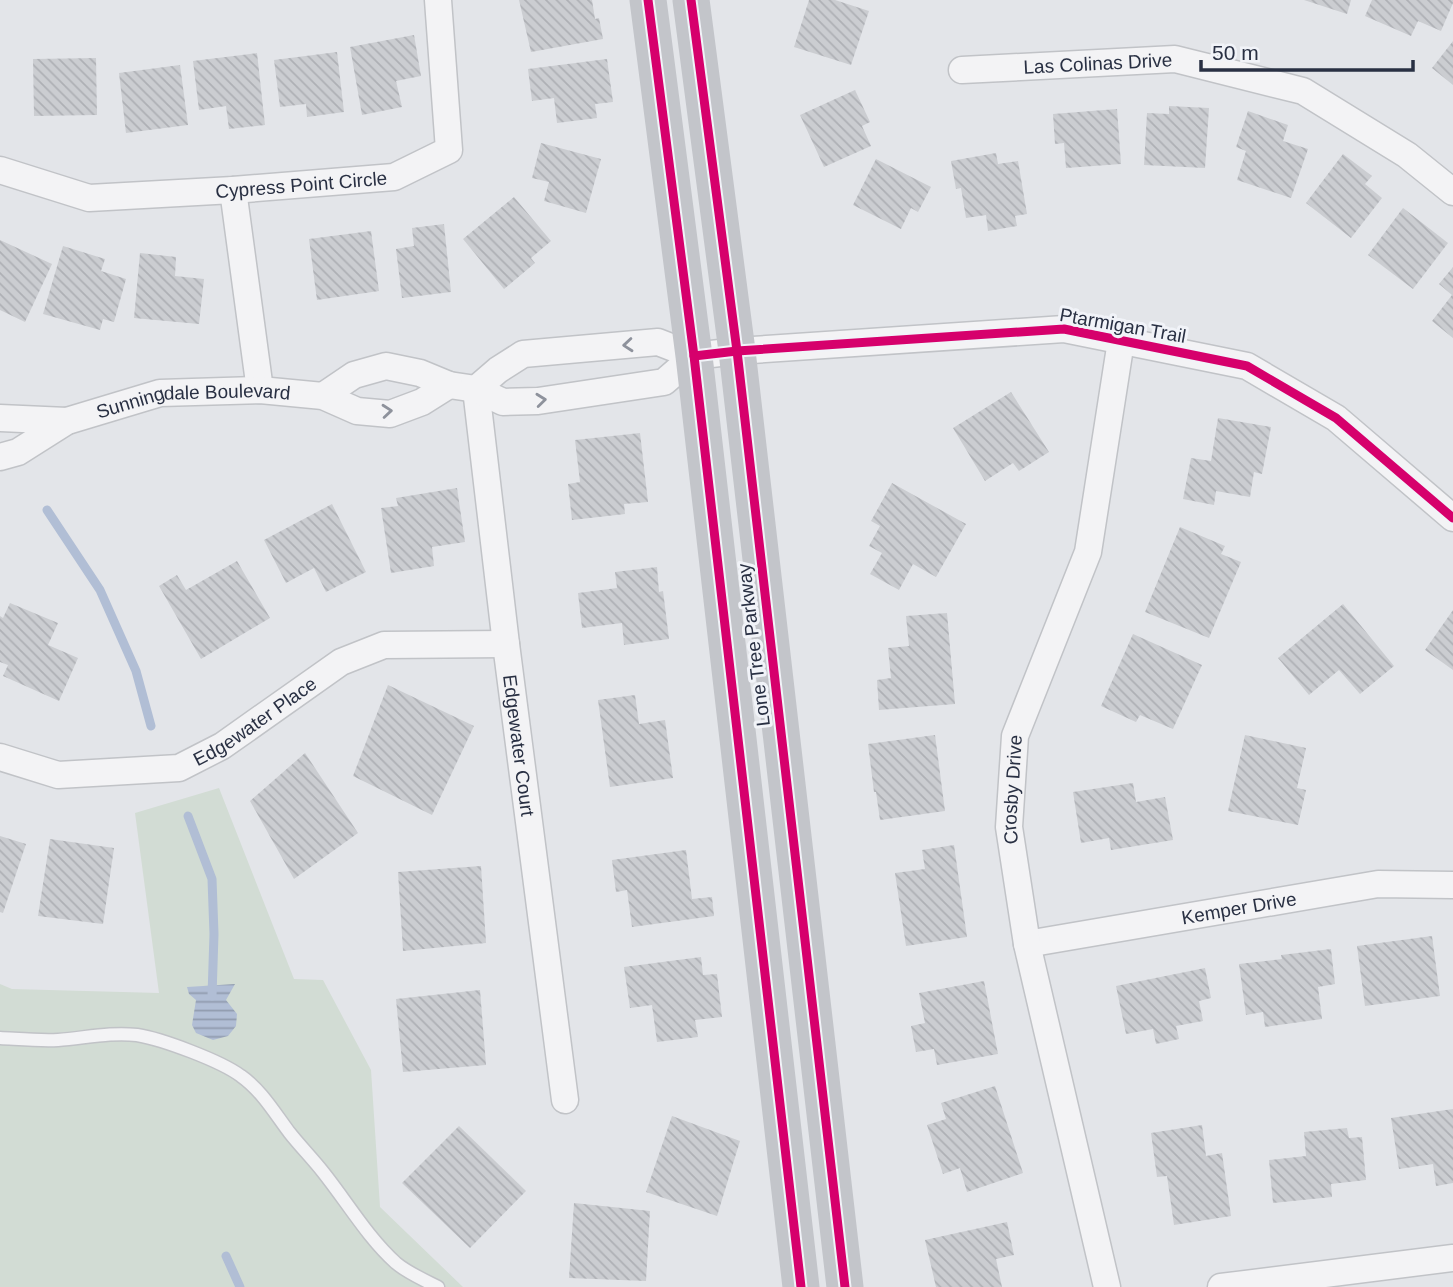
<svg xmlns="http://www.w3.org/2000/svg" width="1453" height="1287" font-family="Helvetica,sans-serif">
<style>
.grass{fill:#d2dcd4}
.water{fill:url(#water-rules)}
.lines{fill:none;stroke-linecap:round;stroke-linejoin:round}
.stream{stroke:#b1bed5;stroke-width:9}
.building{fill:url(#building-back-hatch)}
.lane-casing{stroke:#c1c3c7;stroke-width:15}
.street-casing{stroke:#c1c3c7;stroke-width:29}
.lane{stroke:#f3f3f5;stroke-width:12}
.street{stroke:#f3f3f5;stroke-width:26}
.secondary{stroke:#c3c5ca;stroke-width:37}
.cycleway-casing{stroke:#f1f3f8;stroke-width:13}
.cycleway{stroke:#d6006c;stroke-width:9}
.oneway{stroke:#8e929c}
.labels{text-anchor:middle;stroke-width:6;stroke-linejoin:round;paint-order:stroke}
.street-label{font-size:19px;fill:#293043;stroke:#f1f3f8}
</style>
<defs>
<pattern id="water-rules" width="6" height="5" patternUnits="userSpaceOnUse" patternTransform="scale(1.75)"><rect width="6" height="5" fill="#b1bed5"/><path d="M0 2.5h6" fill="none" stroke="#909bae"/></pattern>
<pattern id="building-back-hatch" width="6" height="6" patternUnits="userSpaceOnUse" patternTransform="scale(1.75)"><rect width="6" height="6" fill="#cbcdd1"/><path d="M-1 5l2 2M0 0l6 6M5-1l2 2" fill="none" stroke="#aeb0b5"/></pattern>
</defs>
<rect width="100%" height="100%" fill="#e3e5e9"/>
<polygon class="grass" points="219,788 294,979 323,980 371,1070 380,1207 463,1287 0,1287 0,984 12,989 159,993 135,813"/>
<polygon class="water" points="235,984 226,1000 237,1014 236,1026 228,1036 213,1040 196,1033 192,1025 196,1000 189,994 187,987"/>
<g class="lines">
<g class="stream">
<polyline points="47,510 100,590 136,671 151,726"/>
<polyline points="188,816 212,879 214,934 212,996"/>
<polyline points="226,1256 240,1287"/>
</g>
</g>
<g class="building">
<polygon points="519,0 592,0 595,19 599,18 603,39 531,52"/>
<polygon points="809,0 835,0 869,11 851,65 794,47"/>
<polygon points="1304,0 1351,0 1347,14"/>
<polygon points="1372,0 1453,0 1453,3 1441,31 1418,21 1411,36 1365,16"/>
<polygon points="414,35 421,76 396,81 402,107 362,115 350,47"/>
<polygon points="1453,41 1453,85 1432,68"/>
<polygon points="337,52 344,112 307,117 306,104 280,107 274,60"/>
<polygon points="257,53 265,125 229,129 226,106 199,110 193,61"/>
<polygon points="96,58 97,115 34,116 33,59"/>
<polygon points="607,59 613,102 595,104 597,118 557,123 554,98 532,101 528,69"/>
<polygon points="180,65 188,125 126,133 119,73"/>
<polygon points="855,90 870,122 862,126 871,146 824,167 800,115"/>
<polygon points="1169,106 1209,108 1205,168 1144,165 1147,113 1169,114"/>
<polygon points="1117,109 1121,164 1066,168 1064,143 1055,144 1053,114"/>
<polygon points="1248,111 1288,125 1283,141 1308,149 1291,198 1237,180 1246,151 1236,147"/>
<polygon points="541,143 601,159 586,213 544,201 549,182 532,178"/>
<polygon points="996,153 998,164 1018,161 1027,214 1015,216 1017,226 988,231 986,215 966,218 961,188 956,189 951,161"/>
<polygon points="1343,154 1372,176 1365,184 1382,198 1351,238 1306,203"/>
<polygon points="876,159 931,187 918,212 911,208 901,229 853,205"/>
<polygon points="514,197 551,241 531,258 535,263 504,289 463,239"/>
<polygon points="1403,208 1448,243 1413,289 1368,255"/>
<polygon points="444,224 451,292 402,298 396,249 414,246 412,228"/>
<polygon points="371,231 379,291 317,300 309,239"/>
<polygon points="0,240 52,264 25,322 0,310"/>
<polygon points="63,246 105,259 101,271 126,279 114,322 103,319 100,330 43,314"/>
<polygon points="140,253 176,257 175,276 204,279 199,324 134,318"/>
<polygon points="1453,267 1453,338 1432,321 1452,295 1439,284"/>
<polygon points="1011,392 1049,452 1019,471 1013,463 985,481 953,428"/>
<polygon points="1218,418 1271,427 1262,474 1254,472 1250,497 1216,491 1214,505 1183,499 1191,458 1211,461"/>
<polygon points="640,433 648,502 624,504 625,514 572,520 568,484 580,482 575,440"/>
<polygon points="892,483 966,524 936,577 913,564 899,590 870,574 882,553 869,546 880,526 871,521"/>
<polygon points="457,488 465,542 432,547 434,566 391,573 381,508 398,506 396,498"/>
<polygon points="332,504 366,572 326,592 314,568 286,583 264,540"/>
<polygon points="1180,527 1225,546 1221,554 1241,562 1209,638 1145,612"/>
<polygon points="237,561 270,618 201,659 159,586 177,575 186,590"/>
<polygon points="657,567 659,592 663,591 669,639 624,645 622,623 582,628 578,593 617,588 615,572"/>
<polygon points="10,603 58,623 48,645 78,658 59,701 3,676 8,665 0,662 0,616 3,618"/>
<polygon points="1343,604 1394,666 1360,694 1339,670 1309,695 1278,658"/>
<polygon points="1453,610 1453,670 1425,650"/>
<polygon points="947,613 955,704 879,710 877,680 891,678 888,648 909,646 906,616"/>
<polygon points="1133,634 1202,665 1173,729 1140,715 1136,722 1101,706"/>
<polygon points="388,685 474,726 432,815 353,776"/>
<polygon points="635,695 639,724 665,720 673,778 610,787 598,700"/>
<polygon points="935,735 945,811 880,820 876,792 874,792 868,744"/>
<polygon points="1245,735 1306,748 1297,788 1306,790 1298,825 1228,811"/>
<polygon points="305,753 358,833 294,879 250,801"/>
<polygon points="1133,783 1136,802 1165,797 1173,840 1111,850 1109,838 1081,843 1073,792"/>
<polygon points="0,836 26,844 3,913 0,912"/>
<polygon points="50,839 114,848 103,924 38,916"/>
<polygon points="954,845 967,937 906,946 895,873 925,869 922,850"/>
<polygon points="686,850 692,899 712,897 714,916 632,927 627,890 616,892 612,860"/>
<polygon points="481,866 486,943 403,951 398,872"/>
<polygon points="1432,936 1440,996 1365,1006 1357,946"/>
<polygon points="1331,949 1335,984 1318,987 1322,1019 1265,1027 1263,1012 1246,1015 1239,964 1282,959 1281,955"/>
<polygon points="701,957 703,975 717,974 722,1017 695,1020 698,1037 657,1042 652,1005 630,1008 624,967"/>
<polygon points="1205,968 1211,998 1199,1001 1203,1021 1176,1026 1179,1039 1156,1044 1153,1029 1126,1034 1116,986"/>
<polygon points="984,981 998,1054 937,1065 934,1049 916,1052 911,1026 925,1023 919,993"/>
<polygon points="480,990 486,1065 403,1072 396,999"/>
<polygon points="995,1086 1023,1173 967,1192 960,1168 943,1174 927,1125 946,1119 941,1103"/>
<polygon points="1453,1109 1453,1183 1436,1186 1433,1164 1399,1169 1391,1118"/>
<polygon points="672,1116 740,1141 717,1216 646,1192"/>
<polygon points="1202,1125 1206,1156 1222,1153 1231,1216 1174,1225 1167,1176 1157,1177 1151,1133"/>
<polygon points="459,1126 526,1191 470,1248 402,1183"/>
<polygon points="1347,1128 1349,1138 1362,1137 1366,1180 1331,1184 1332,1197 1273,1203 1269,1160 1306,1156 1304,1132"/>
<polygon points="574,1203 650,1211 646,1281 569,1278"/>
<polygon points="1007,1222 1014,1255 996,1259 1002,1287 936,1287 925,1240"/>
</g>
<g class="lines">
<defs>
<path id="lane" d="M0,1038C19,1039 39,1041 58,1040C85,1038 110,1032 137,1035C162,1039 221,1061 241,1076C261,1090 274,1112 289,1132C300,1146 312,1158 323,1172C347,1202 368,1238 396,1263C408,1273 424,1280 438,1287"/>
<g id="street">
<path id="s1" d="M962,70L1175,59L1303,91L1407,155L1453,192"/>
<path id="s2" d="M0,170L89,198L233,190L394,177L449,150L438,0"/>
<polyline points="233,190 260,390"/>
<polyline points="476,389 498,370 523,354 658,342 694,356 737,351 1064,329 1247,366 1336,418 1453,518"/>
<path id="s3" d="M476,389L506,644L565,1100"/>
<polyline points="323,396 354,375 386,366 420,373 449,385 476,389 503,402 538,401 664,382 694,356"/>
<polyline points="0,418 67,421"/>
<path id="s4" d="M0,457L18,452L67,421L160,393L260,390L323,396L357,411L390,414L422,402L449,385"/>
<path id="s5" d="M0,757L58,775L179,768L222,746L341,662L384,645L506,644"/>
<path id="s6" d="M1027,944L1378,884L1453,885"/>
<path id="s7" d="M1107,1287L1027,944L1009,827L1015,736L1088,552L1121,341"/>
<polyline points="1221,1287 1453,1258"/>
</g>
</defs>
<use href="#lane" class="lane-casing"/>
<use href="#street" class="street-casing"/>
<use href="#lane" class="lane"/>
<use href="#street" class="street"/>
<g class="secondary">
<polyline points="648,0 694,356 801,1287"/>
<polyline points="691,0 737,351 845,1287"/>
</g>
<defs>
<g id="cycleway">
<polyline points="648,0 694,356 801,1287"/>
<polyline points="691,0 737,351 845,1287"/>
<polyline points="694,356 737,351 1064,329 1247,366 1336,418 1453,518"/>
</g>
</defs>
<use href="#cycleway" class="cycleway-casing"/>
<use href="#cycleway" class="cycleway"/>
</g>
<defs><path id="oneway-chevron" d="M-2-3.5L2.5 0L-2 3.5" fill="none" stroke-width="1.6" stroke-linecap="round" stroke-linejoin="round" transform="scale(1.75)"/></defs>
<g class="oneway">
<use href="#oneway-chevron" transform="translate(628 345) rotate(175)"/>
<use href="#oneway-chevron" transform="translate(541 400) rotate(-6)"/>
<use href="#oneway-chevron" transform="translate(387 411) rotate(-5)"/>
</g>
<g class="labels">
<g class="street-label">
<text dy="7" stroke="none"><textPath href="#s1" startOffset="136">Las Colinas Drive</textPath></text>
<text dy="7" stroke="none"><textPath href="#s2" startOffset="306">Cypress Point Circle</textPath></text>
<text transform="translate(1123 325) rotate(10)" y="7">Ptarmigan Trail</text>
<text dy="7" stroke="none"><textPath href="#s4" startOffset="206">Sunningdale Boulevard</textPath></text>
<text transform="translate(753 645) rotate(-97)" y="7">Lone Tree Parkway</text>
<text dy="7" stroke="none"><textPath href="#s5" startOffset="271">Edgewater Place</textPath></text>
<text dy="7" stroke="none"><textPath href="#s3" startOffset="359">Edgewater Court</textPath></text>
<text dy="7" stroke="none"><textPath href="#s7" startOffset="508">Crosby Drive</textPath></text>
<text dy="7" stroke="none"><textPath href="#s6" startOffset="215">Kemper Drive</textPath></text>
</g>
</g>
<path d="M1201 60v10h212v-10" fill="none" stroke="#293043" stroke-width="3.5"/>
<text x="1212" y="60" font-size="21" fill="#293043" stroke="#f1f3f8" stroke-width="5" paint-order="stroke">50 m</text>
</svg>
